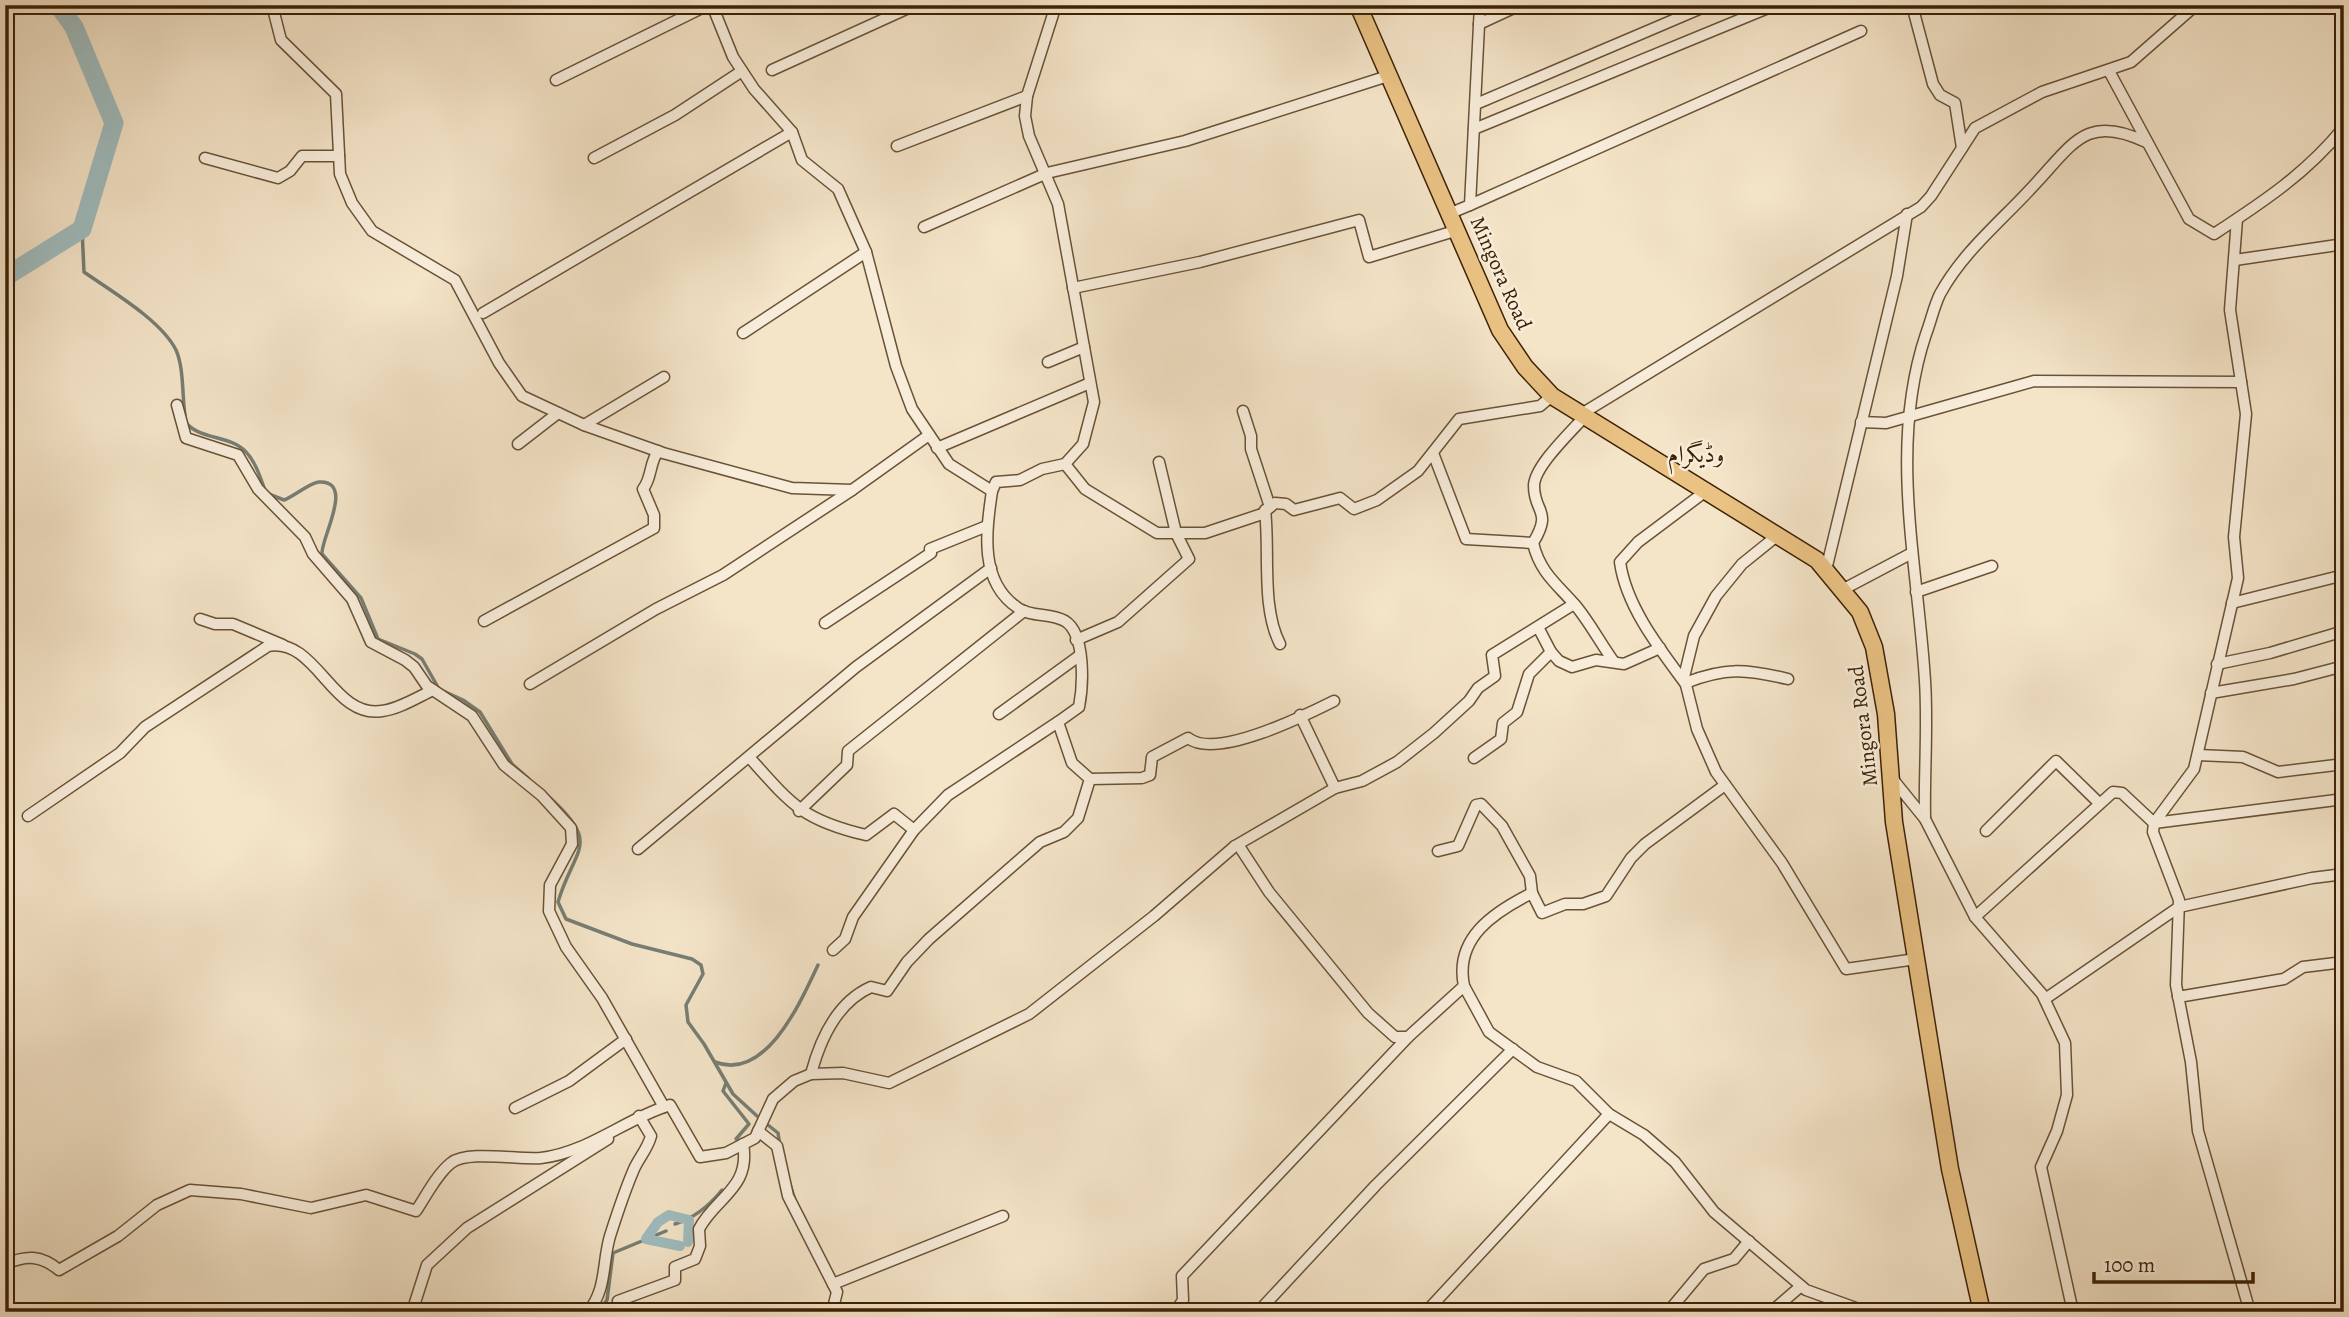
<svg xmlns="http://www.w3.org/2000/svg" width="2349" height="1317" font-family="Alegreya,Amiri,serif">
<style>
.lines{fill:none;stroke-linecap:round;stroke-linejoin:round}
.stream{stroke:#777e74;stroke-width:3.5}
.canal{stroke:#9fbcbe;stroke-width:10}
.river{stroke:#9fbcbe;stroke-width:19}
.minor-casing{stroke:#6a5236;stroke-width:13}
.trunk-casing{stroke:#3c2105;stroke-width:19}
.minor{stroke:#f8eddb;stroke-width:10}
.trunk{stroke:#eac284;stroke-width:16}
.labels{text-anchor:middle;stroke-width:5;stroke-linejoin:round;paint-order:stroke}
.street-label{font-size:21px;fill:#3c2105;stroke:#f8eddb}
.quarter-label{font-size:24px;fill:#3c2105;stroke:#f8eddb}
</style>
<rect width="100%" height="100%" fill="#f4e4c8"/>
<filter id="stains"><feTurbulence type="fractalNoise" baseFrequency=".00286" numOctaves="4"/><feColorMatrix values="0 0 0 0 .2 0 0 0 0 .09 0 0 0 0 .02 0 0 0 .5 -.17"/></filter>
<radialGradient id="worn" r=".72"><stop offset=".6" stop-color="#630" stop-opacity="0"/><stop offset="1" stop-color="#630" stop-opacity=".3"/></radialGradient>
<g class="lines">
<g class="stream">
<path d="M82,229L84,272C111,291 161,320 176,350C184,368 182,395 185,415"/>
<path d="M186,423C201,440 230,435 246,452C256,462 261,480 266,493L284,500C295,496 309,483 319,482C356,480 320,540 322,554L361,598L378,639L415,654L422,659L439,689L463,700L480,712L512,764L529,779"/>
<path d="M548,796C603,845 574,847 558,902L566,919L632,944L692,959L701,965L703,974L686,1005L688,1022L704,1044L733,1094L757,1116"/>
<path d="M715,1062C766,1082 801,1001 818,965"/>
<polyline points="726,1083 723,1091 749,1124 736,1139"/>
<polyline points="768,1125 778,1133 780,1146"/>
<polyline points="789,1181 795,1200"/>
<path d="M675,1224C695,1218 709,1206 722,1190"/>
<polyline points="598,1312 607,1300 613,1253 666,1231"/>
</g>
<polyline class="canal" points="680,1246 646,1239 658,1222 669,1215 689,1220 688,1242"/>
<polyline class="river" points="5,277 82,229 114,123 74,27 58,5"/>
<defs>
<g id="minor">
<polyline points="272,5 281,40 336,94 340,174 352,203 372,231 455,280 499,363 522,396 584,425 663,453 792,488 852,490 929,435"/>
<polyline points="712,5 733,57 754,89 792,132 802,160 838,189 866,252 896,366 912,409 949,464 992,491 996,482 1020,480 1042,469 1065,464 1083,444 1094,402 1058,204 1029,136 1025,116 1027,96 1056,5"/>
<polyline points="1912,5 1933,84 1940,95 1955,103 1962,148"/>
<polyline points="1479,24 1520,5"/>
<polyline points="772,70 915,5"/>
<path d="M2109,71L2189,219L2214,234C2263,202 2307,173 2344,127"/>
<polyline points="556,80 708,5"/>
<polyline points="1476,104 1704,7"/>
<polyline points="1474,129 1773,6"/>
<polyline points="897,146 1027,96"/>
<polyline points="205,158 278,178 290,171 302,156 339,156"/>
<polyline points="594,158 675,115 742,71"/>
<polyline points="1470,205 1861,31"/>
<polyline points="1451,213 1470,205 1480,5"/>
<polyline points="2237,219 2230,310 2246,414 2234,537 2238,578 2194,769 2154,823 2153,832 2179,900 2176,985 2191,1062 2198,1131 2250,1312"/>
<polyline points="924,227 1047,173 1185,141 1391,75"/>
<polyline points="2235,260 2344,244"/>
<polyline points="1073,288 1200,262 1359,220 1369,257 1458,230"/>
<polyline points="483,313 792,132"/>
<polyline points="743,333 866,252"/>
<polyline points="1048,362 1084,347"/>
<polyline points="177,405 186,438 238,455 258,489 305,537 313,554 352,599 371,642 405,660 414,667 427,686 472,716 504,765 541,795 571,828 572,844 550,885 549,911 566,947 602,998 664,1107"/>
<polyline points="1243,411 1251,436 1251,449 1270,507"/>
<polyline points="1583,413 1921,207 1931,196 1975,128 2042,92 2131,62 2196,5"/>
<path d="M1586,415C1573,430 1534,466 1534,486C1534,513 1553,510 1533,543C1540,573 1558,585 1576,606C1590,623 1601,644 1614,662"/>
<polyline points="1861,422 1886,423 2034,381 2241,382"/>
<polyline points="584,425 664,377"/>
<polyline points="518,444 558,413"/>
<polyline points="937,448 1090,383"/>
<polyline points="1433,453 1466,539 1533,543"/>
<polyline points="1065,464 1085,489 1157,533 1205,533 1262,514 1275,503 1286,504 1294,510 1340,498 1354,509 1377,500 1418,471 1459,419 1540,406 1552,396"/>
<path d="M1706,491L1638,542L1620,562C1626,606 1659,648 1685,683C1726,667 1746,669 1788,679"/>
<path d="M1265,510C1270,552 1261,607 1280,644"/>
<polyline points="1778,535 1742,564 1716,596 1694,636 1684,677 1697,729 1716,772 1782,863 1846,969 1916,959"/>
<polyline points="1826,570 1897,276 1907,214"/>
<polyline points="1842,590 1912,553"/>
<polyline points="1916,592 1992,566"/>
<polyline points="2232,603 2344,575"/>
<polyline points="200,619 215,624 233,624 283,645"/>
<path d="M484,621L654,528V515L643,489C652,478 649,464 658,451"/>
<polyline points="825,623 931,553 930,549 987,526"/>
<polyline points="1538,627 1551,652"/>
<polyline points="1076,640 1118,622 1189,559 1176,533 1159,462"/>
<polyline points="2217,664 2270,653 2344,631"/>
<polyline points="530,684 656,609 723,575 852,490"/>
<polyline points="2211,693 2294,679 2344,666"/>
<polyline points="999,714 1079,656"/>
<polyline points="1300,715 1335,788"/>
<polyline points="2198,755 2243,757 2278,772 2344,764"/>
<path d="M749,757C791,804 802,820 866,835L894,814L914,830"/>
<polyline points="1474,758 1501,739 1503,723 1517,712 1529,674 1551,652 1559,661 1572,667 1596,660 1624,664 1660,648"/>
<polyline points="1891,777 1925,819 1975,917 2042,994 2065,1043 2067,1095 2057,1131 2041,1167 2073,1312"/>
<path d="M1090,779L1142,778L1150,775L1152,757L1188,738C1216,760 1304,716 1334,701"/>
<polyline points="799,811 847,765 848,751 1024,611"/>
<path d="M28,816L120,753L145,727L268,646C317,637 332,719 382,711C399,709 418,697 433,690"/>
<path d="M1925,819C1924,773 1928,726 1925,681C1918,565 1888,447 1926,334C1931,321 1934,306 1940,294C1964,250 2004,219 2037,182C2074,142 2088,114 2146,142"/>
<polyline points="1986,831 2056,761 2099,803"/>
<polyline points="1235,846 1239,846 1269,892 1368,1013 1395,1037 1408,1037 1464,986 1489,1032 1537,1067 1576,1081 1609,1114 1644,1135 1675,1162 1714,1212 1806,1290 1867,1312"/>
<polyline points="638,849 856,667 991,568"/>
<polyline points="1438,851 1458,846 1476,805 1481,804 1502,826 1530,876 1532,893"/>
<polyline points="1975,917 2113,792 2122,793 2154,823 2344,799"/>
<polyline points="833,950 845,939 853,917 914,830 948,795 1058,722"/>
<path d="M1464,986C1454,938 1494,912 1532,893L1542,913L1565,904H1583L1606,896L1631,858L1645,844L1725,785"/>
<polyline points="2178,997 2284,979 2303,967 2344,962"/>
<polyline points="2045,999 2179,907 2312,878 2344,874"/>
<path d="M811,1074C820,1040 837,1002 871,987L887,991L907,962L929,939L1040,842L1064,832L1078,818L1090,779L1072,763L1058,722L1079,707C1083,687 1086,634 1065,621C1051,613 1031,617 1018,608C979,582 986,532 992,491"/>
<polyline points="515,1108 569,1081 626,1039"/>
<polyline points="758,1131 777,1146 788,1196 837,1292 832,1312"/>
<path d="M5,1264C27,1255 41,1255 59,1270L118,1236L157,1205L190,1190L241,1194L311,1208L366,1195L416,1211C426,1196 437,1174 451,1163C467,1150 519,1160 541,1158C587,1153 627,1118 670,1105L700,1157L726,1153L755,1138L773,1099L794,1081L811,1074L843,1073L889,1083L1029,1014L1154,916L1235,846L1335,788L1362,781L1397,762L1434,733L1469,701L1478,688L1495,676L1492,655L1574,604"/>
<polyline points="833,1284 1003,1216"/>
<path d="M618,1301L675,1280V1267L695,1259L700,1246L699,1229C716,1197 751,1188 743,1144"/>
<polyline points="1176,1311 1183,1300 1182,1276 1408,1037"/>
<polyline points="412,1312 427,1265 467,1228 608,1139"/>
<path d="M588,1312C607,1289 602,1263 610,1236C617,1214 625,1190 634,1169C639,1158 648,1148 651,1136L639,1116"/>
<polyline points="1258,1312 1376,1185 1513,1049"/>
<polyline points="1426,1312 1609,1114"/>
<polyline points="1668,1312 1704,1269 1734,1259 1749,1241"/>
<polyline points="1771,1312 1801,1286"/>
</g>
<polyline id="trunk" points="1358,5 1500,330 1525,367 1552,396 1817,560 1860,612 1874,647 1886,714 1894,822 1950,1169 1982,1312"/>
</defs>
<use href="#minor" class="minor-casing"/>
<use href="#trunk" class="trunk-casing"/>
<use href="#minor" class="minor"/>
<use href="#trunk" class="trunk"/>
</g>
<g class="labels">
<g class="street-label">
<text transform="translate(1501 273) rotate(66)" y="7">Mingora Road</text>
<text transform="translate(1863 726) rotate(-97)" y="7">Mingora Road</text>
</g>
<g class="quarter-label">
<text x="1696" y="462">وڈیگرام</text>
</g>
</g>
<rect width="2349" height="1317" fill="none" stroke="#f4e4c8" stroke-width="28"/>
<rect x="7" y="7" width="2335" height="1303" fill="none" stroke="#3c2105" stroke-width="3.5"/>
<rect x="14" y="14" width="2321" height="1289" fill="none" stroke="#3c2105" stroke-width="2"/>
<path d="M2094 1272v10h159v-10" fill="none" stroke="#3c2105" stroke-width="3.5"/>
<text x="2104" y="1272" font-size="21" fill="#3c2105" stroke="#f8eddb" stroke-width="5" paint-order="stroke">100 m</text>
<rect width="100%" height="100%" filter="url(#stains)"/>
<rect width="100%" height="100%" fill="url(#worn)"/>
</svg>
